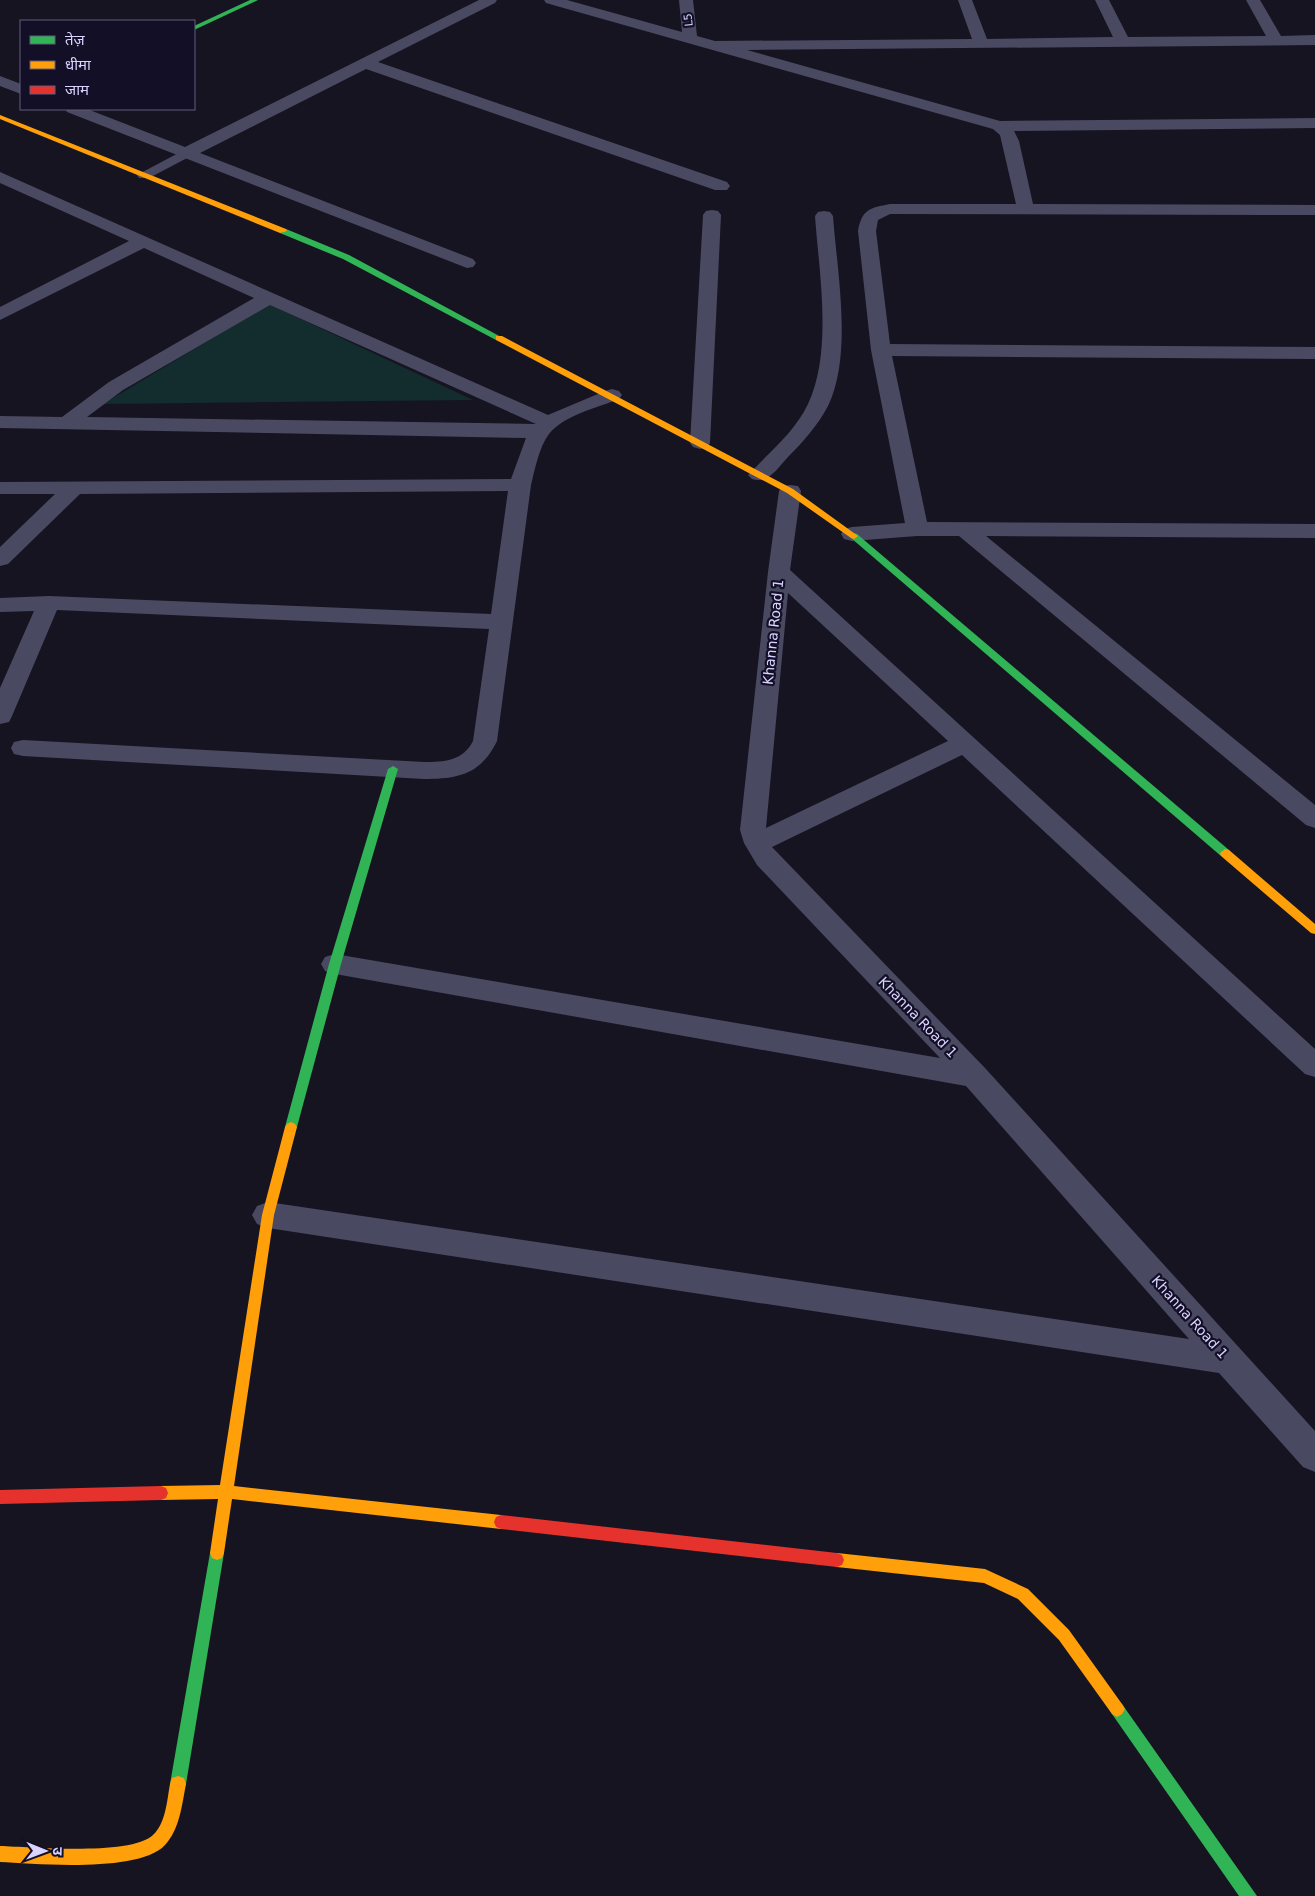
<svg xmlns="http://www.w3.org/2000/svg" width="1315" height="1896" font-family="'DejaVu Sans','Noto Sans Devanagari',sans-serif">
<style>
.green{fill:#132c2d}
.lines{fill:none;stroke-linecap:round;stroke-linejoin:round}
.lane{fill:#4a4962;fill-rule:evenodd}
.street{fill:#4a4962;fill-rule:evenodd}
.fast{fill:#30b455;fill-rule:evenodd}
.slow{fill:#ff9f0a;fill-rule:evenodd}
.jam{fill:#e5322d;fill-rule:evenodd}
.labels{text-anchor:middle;stroke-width:4.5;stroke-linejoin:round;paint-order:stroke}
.far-street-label{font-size:11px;fill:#d9d4ff;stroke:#130f26}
.street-label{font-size:14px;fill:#d9d4ff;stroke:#130f26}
</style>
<rect width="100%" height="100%" fill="#161421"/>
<polygon class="green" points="269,304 473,400 103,404"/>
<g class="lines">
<polygon class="lane" points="186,149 191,150 192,153 191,156 149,178 139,178 137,175"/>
<g class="street">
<polygon points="479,0 497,0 495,3 378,62 727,182 730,186 727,190 715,190 366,69 200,153 473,259 476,263 473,267 467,268 67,112 65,109 87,109 185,147"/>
<path d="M544,0H567L682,32L679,0H693L697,36L715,41L972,39L958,0H972L987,39L1113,37L1095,0H1109L1128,37L1266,36L1246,0H1260L1281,36L1315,35V45L747,50L1000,121L1315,118V128L1014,131L1019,141L1033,204L1315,205V215L890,214L878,220L876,231L890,344L1315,347V359L892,356L927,522L1315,524V538L986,536L1315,805V828L1306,825L959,536H917L852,541L844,539L841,534L844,529L852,527L905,523L871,350L858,231C862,209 870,208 890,204H1016L1000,135L993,129L546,3Z"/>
<polygon points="0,76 21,84 21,94 0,86"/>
<path d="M0,172L548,415L605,391L612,389L619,391L622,395L619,399C597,408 564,415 549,434C539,447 535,469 531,485L497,741C481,774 459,779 424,779L23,756L14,754L11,748L14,742L23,740L424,762C444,762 463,761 473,741L489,629L57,610L12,716L9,722L0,724V688L34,611L0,612V598L49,596L491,614L508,491L80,494L8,564L0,566V547L55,494H0V482L511,479L526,438L0,428V416L62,417L109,382L254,298L144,248L0,320V307L129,241L0,183ZM270,305L536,424L87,417L123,390Z"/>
<polygon points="712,210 718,211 721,215 710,443 707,447 700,449 693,447 690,443 703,215 706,211"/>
<path d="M824,211L830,212L833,216C837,272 853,354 828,406C818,425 803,442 788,457C777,469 768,484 752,479L748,475L752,471C771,451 796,430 808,404C833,351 819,273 815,216L818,212Z"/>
<path d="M790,485L798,486L801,491L790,570L1315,1049V1077L1305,1074L962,755L772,847L985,1068L1315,1431V1472L1303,1467L1219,1373L268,1228L257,1224L252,1215L257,1206L268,1202L1189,1339L966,1086L335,974L325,971L321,964L325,957L335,954L940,1058L757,865L744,843L740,830L768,572L779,491L782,486ZM788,593L948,741L766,828Z"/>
</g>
<g class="fast">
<polygon points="250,0 258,0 194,30 194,26"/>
<polygon points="280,229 286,229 349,255 503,338 496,340 343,259 280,233"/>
<polygon points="854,533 857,534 1229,850 1230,853 1229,856 1221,856 851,538 851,534"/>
<polygon points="393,766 398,769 341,964 297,1127 295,1130 291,1132 287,1130 285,1127 329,964 388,769"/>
<polygon points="217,1546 222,1548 224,1553 186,1784 184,1790 178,1792 172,1790 170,1784 210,1553 212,1548"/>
<polygon points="1117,1701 1122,1704 1257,1896 1239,1896 1112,1714 1109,1709 1112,1704"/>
</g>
<g class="slow">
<polygon points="0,115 286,229 287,231 280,233 0,119"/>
<polygon points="496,336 502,336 793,489 858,536 854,539 851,538 787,493 496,340"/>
<polygon points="1225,849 1229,850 1315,924 1315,934 1311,933 1221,856 1220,853"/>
<polygon points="291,1122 295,1124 297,1127 274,1215 234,1486 501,1515 506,1517 508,1522 506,1527 501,1529 232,1499 224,1553 222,1558 217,1560 212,1558 210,1553 218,1499 161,1500 156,1498 154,1493 156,1488 161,1486 220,1485 262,1215 285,1127 287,1124"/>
<polygon points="837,1553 985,1569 1028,1589 1069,1630 1122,1704 1125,1709 1122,1714 1117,1717 1112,1714 1059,1640 1018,1599 984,1583 837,1567 832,1565 830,1560 832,1555"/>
<path d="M178,1776L184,1778L186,1784C182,1804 180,1829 165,1845C139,1873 37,1864 0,1862V1846C32,1847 131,1856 153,1835C166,1823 167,1800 170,1784L172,1778Z"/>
</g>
<g class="jam">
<polygon points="161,1486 166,1488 168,1493 166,1498 161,1500 0,1504 0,1490"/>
<polygon points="501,1515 837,1553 842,1555 844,1560 842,1565 837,1567 501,1529 496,1527 494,1522 496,1517"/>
</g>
</g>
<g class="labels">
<g class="far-street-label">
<text transform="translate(688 20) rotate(-96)" y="4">L5</text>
</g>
<g class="street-label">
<text transform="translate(773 632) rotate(-84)" y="5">Khanna Road 1</text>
<text transform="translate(918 1017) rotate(46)" y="5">Khanna Road 1</text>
<text transform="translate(1190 1317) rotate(48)" y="5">Khanna Road 1</text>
</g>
</g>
<rect x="20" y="20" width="175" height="90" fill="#130f26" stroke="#625e7d"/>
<rect x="30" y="36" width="25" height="8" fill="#30b455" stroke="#625e7d"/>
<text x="65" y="45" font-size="15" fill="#d9d4ff">तेज़</text>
<rect x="30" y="61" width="25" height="8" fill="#ff9f0a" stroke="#625e7d"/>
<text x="65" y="70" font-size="15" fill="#d9d4ff">धीमा</text>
<rect x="30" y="86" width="25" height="8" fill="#e5322d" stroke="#625e7d"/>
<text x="65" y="95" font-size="15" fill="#d9d4ff">जाम</text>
<g transform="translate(45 1851) rotate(91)" stroke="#130f26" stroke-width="4" paint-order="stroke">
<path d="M0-4L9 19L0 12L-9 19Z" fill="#d9d4ff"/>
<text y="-8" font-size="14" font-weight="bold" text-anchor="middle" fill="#d9d4ff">उ</text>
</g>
</svg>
